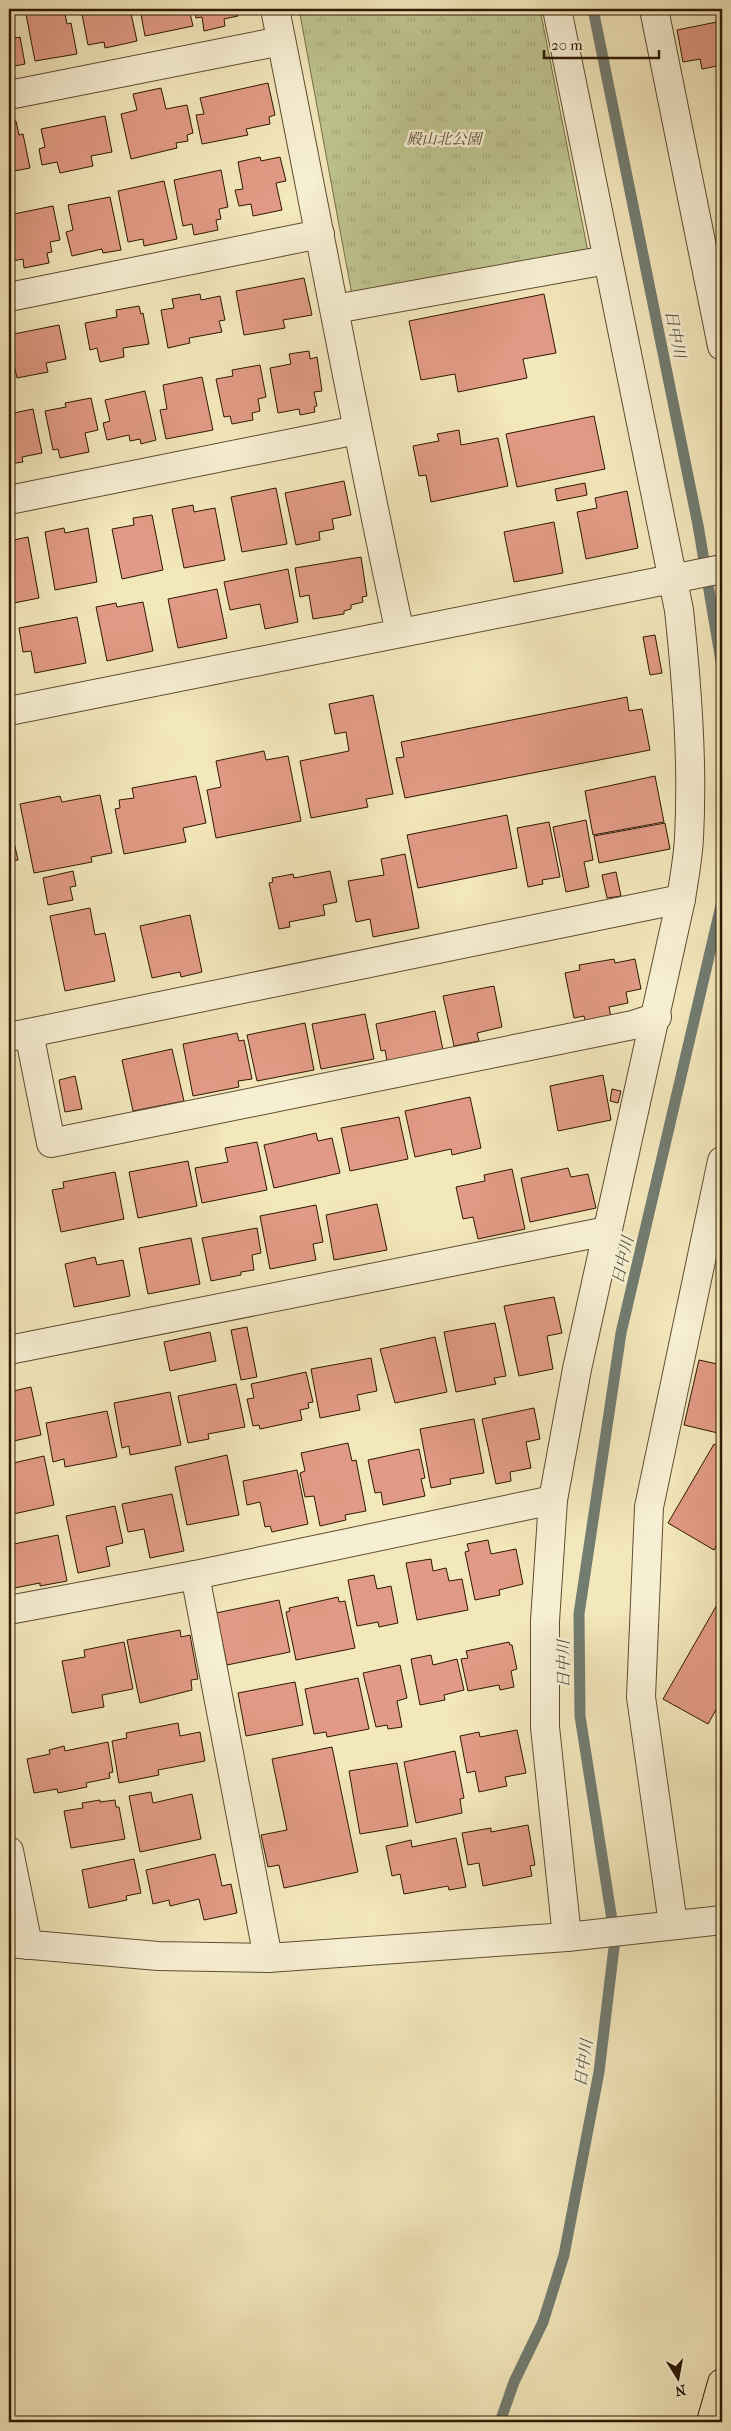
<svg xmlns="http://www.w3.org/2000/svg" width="731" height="2431" font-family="'IM FELL French Canon','Noto Serif JP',serif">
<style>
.grass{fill:url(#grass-tufts);stroke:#766e48}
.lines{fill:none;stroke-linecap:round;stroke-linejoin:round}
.stream{stroke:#727c71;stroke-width:11}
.building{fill:#e19a85;stroke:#2f1803}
.minor-casing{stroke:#604c31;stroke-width:30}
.major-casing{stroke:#2f1803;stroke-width:30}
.minor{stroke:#f7efd3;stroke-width:28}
.major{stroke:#f3e7bc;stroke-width:28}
.labels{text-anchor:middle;stroke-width:5;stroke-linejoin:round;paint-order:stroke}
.park-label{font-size:15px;font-style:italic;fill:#5a4c2d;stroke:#f7efd3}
.water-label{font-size:16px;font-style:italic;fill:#565243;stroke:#f7efd3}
</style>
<defs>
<pattern id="grass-tufts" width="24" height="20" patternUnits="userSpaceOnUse" patternTransform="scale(1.25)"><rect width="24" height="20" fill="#bec48e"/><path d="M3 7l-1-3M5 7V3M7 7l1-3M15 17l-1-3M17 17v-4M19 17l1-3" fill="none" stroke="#a4a879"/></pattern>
</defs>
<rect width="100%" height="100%" fill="#f3e7bc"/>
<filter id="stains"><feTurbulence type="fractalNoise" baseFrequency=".004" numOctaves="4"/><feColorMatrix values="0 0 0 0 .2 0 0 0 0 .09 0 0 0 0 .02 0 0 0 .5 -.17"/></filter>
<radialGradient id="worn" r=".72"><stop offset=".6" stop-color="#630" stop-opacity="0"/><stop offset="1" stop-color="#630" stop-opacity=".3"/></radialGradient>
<polygon class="grass" points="299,9 540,9 588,252 352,295"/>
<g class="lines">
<g class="stream">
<polyline points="593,9 698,525 722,667"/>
<polyline points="500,2422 514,2382 543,2322 564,2255 599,2072 615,1939 580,1716 579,1614 621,1333 722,901"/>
</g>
</g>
<g class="building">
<polygon points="25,9 64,9 67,24 71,23 77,54 35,61"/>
<polygon points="81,9 130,9 137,41 105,48 104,42 88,45"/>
<polygon points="140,9 189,9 193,26 145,36"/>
<polygon points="194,9 246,9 237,11 238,16 224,19 225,26 204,31 202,17 196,18"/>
<polygon points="9,12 15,38 20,37 25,64 9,67"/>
<polygon points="722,21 722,65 702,69 700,59 683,62 677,30"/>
<polygon points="268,83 275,115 269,117 270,124 246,129 248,135 202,144 196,115 204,114 200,98"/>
<polygon points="161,88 166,109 187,105 193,133 187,135 188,141 176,143 177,148 131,159 121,114 137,110 133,94"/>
<polygon points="105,116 112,152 91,156 93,166 60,173 57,162 42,165 39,149 45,147 41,129"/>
<polygon points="16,121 19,135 23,134 30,168 9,172 9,123"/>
<polygon points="260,157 261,161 280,157 286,181 276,183 282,210 253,216 251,204 239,206 235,190 243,189 238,162"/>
<polygon points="221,170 228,207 219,209 221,219 216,220 218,230 194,235 192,224 183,226 174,180"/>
<polygon points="164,181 177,239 144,246 143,239 128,242 118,191"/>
<polygon points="110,197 121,250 103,253 102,249 72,256 66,232 73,230 68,205"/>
<polygon points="53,206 60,240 50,242 52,252 47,253 49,263 24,268 23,259 13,261 9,237 9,215"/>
<polygon points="304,278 312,315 283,320 285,328 244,335 236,291"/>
<polygon points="200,294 201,300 220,296 225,320 219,321 222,332 189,338 190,343 168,348 161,310 174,308 172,299"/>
<polygon points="544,294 556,353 523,359 527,378 458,392 455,374 421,380 409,321"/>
<polygon points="139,306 141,314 143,313 149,344 123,348 124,357 100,362 97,348 90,350 85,323 117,317 116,310"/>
<polygon points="59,325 66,359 46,363 48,372 17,378 15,369 9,371 9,335"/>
<polygon points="309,351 310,359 317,357 322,391 314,392 317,406 314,407 315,412 300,415 299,409 278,413 270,368 291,364 289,354"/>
<polygon points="260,365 266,397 258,399 260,411 252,413 253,420 232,424 230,416 224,417 216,379 233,376 232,370"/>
<polygon points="202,377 213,430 166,439 160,410 167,409 163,385"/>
<polygon points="145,391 156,440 141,444 140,439 130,441 129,435 107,440 103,423 110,421 105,400"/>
<polygon points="91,398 98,430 85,433 89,452 60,458 58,449 53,450 45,411 66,407 65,403"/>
<polygon points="33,409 42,453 22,457 23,462 9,464 9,414"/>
<polygon points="594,416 605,469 517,487 506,434"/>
<polygon points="459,430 461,445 498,438 508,486 431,502 426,475 419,476 413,446 439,441 437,434"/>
<polygon points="344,481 351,515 332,519 334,529 319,532 320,540 296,545 285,493"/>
<polygon points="585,483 587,495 557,501 555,489"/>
<polygon points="276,488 287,544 242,552 231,497"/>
<polygon points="627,491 638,548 586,559 577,512 597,508 595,498"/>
<polygon points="193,505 194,512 215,508 225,560 184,568 172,509"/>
<polygon points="152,515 163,570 122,579 112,529 134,525 133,518"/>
<polygon points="554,522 563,573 514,582 504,532"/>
<polygon points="64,528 65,533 88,528 97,582 55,590 45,532"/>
<polygon points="28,537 39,598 9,604 9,541"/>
<polygon points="361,557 367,596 362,597 363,602 351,605 351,609 344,611 344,614 313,619 309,595 300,597 295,568"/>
<polygon points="288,569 298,622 265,629 260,604 230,610 224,582"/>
<polygon points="217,589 227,638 178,648 168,599"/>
<polygon points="143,602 153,651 107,661 96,607 116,603 117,607"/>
<polygon points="77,617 86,663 35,673 31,651 23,652 19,628"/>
<polygon points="655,635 662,673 650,675 643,637"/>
<polygon points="373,695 393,794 366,799 368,807 311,818 300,761 349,751 346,732 335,734 329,704"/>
<polygon points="627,697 629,711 642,709 650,750 405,798 396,758 404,757 401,742"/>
<polygon points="264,751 266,760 288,756 301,821 216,838 207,790 221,787 216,761"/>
<polygon points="196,776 206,823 183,828 186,842 124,854 115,809 120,808 119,800 134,798 132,788"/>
<polygon points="655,776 664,822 593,835 585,791"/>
<polygon points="100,795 112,853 91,857 92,862 34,873 20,804 60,796 62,802"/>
<polygon points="507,815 517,868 418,888 407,835"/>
<polygon points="9,820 18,860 9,862"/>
<polygon points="586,820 593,860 584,862 589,887 566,892 553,827"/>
<polygon points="549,822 560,877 542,880 543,884 528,887 517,828"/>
<polygon points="665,823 670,849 599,863 594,836"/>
<polygon points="405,854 419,928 373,937 370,919 356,922 348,881 384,875 381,859"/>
<polygon points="73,871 76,886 70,887 73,900 48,905 43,878"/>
<polygon points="330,871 337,902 323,905 325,915 289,922 290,927 279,929 269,883 273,882 272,878 293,874 294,878"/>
<polygon points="616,872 621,896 607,898 602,875"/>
<polygon points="90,908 95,935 105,933 115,981 65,991 50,916"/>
<polygon points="190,915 202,972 181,977 180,972 152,978 140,926"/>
<polygon points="614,959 615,963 635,959 641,989 626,992 628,1003 609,1007 611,1017 585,1021 584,1016 574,1018 565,973 580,970 579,965"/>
<polygon points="494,986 502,1027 477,1033 479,1041 454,1046 443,996"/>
<polygon points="435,1011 443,1050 387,1061 385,1050 381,1051 376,1024"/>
<polygon points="365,1014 374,1059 321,1069 312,1024"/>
<polygon points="305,1023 314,1070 257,1081 247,1035"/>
<polygon points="237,1033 239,1041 244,1040 252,1079 238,1081 239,1087 193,1096 183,1044"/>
<polygon points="172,1049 184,1101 133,1111 122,1060"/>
<polygon points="603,1075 611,1120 558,1131 550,1086"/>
<polygon points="75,1076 82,1109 65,1112 59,1080"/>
<polygon points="612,1089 621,1091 618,1103 610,1101"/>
<polygon points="470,1097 481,1148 452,1155 451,1149 415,1157 405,1111"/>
<polygon points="399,1117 408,1159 350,1171 341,1128"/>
<polygon points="316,1133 318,1141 332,1138 340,1173 274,1188 264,1145"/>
<polygon points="257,1142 267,1190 202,1203 195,1168 228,1162 225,1148"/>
<polygon points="188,1161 197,1206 138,1218 129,1172"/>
<polygon points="568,1168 571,1177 588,1174 596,1208 530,1222 521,1178"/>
<polygon points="512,1169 525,1229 478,1239 473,1217 463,1219 456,1187 485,1181 484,1175"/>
<polygon points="115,1172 124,1219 61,1232 52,1190 64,1188 63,1182"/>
<polygon points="377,1204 387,1250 334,1260 326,1215"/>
<polygon points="316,1205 323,1242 313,1244 316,1260 270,1269 260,1216"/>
<polygon points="257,1228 261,1253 252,1255 254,1270 241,1272 241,1275 211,1281 202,1238"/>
<polygon points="191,1238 200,1284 148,1294 139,1248"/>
<polygon points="95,1257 97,1265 123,1260 130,1296 74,1307 65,1264"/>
<polygon points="554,1297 562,1333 547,1336 553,1369 519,1376 504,1306"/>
<polygon points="495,1323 506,1376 494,1378 496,1384 456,1392 444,1332"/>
<polygon points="247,1327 257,1377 241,1380 231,1330"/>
<polygon points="210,1332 216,1361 170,1371 164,1342"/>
<polygon points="435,1337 447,1392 395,1403 380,1349"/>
<polygon points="371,1358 377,1391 357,1395 360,1410 320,1418 311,1369"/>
<polygon points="699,1360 722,1365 722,1434 684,1425"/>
<polygon points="306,1372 313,1402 308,1403 309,1408 300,1410 302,1420 260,1429 259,1425 253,1426 247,1399 254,1398 251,1384"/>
<polygon points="236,1384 245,1427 208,1434 209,1439 188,1443 178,1396"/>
<polygon points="31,1387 41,1435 9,1442 9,1392"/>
<polygon points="170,1392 181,1445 130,1455 129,1446 122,1448 114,1403"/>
<polygon points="534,1408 540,1439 526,1442 531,1468 510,1472 511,1481 496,1484 482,1419"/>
<polygon points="107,1411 117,1457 65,1467 64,1459 53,1462 46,1423"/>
<polygon points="474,1419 484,1473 450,1479 451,1484 431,1488 420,1429"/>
<polygon points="348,1443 352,1461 356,1460 366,1511 345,1515 346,1520 320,1526 314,1496 305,1497 300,1473 305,1471 301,1453"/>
<polygon points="714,1444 722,1449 722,1536 714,1550 668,1523"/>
<polygon points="419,1449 425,1478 421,1479 425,1496 383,1505 381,1492 375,1493 368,1460"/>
<polygon points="227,1455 239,1515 187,1525 175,1467"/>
<polygon points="44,1456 54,1505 9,1515 9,1464"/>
<polygon points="297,1470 308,1524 272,1532 270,1526 265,1527 260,1502 247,1505 243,1481"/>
<polygon points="172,1494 184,1551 150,1558 144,1529 128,1532 122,1504"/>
<polygon points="115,1506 123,1543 106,1547 110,1566 78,1573 66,1516"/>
<polygon points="58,1535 67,1581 40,1586 40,1583 9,1589 9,1545"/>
<polygon points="488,1540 491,1554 516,1549 523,1584 499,1590 500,1595 475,1600 465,1552 469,1551 467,1544"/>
<polygon points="431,1559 433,1571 446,1568 449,1581 462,1579 468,1610 417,1620 406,1563"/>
<polygon points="374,1575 377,1589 391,1586 398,1623 379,1627 378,1622 357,1626 348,1580"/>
<polygon points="722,1596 722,1699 708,1724 663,1699"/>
<polygon points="338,1597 339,1602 345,1601 355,1648 296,1660 286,1612 290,1611 289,1608"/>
<polygon points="279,1600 290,1652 227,1665 216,1613"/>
<polygon points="180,1630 181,1637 190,1635 198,1679 191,1680 192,1690 140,1703 127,1640"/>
<polygon points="124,1642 133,1689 102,1695 104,1707 72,1713 62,1661 85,1657 84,1650"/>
<polygon points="509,1642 510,1645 512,1645 517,1669 511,1671 514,1687 500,1690 499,1685 468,1691 461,1659 468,1658 466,1651"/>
<polygon points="431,1655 433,1665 457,1659 464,1690 444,1695 445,1700 420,1705 411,1659"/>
<polygon points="400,1665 407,1698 397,1701 402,1727 388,1729 387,1725 376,1727 363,1673"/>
<polygon points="358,1678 369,1729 327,1737 326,1732 314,1734 305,1689"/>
<polygon points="295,1682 303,1725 246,1736 238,1693"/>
<polygon points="178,1723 180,1736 200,1732 205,1761 158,1770 159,1775 119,1783 112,1741 127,1738 126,1733"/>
<polygon points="517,1730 526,1773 505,1777 507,1786 479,1792 475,1771 467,1773 460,1736 479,1732 480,1737"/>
<polygon points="108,1742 113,1772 109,1773 110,1778 86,1783 87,1787 58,1793 57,1789 34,1793 27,1759 50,1754 49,1750 64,1746 65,1751"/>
<polygon points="332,1747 358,1872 284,1888 279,1865 268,1867 261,1835 287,1830 272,1759"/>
<polygon points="455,1751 464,1798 460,1799 462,1813 416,1823 404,1762"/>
<polygon points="397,1763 408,1826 360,1834 349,1771"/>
<polygon points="151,1792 153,1803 192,1794 201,1839 140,1852 129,1796"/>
<polygon points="100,1800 100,1802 115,1800 116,1807 119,1807 125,1839 71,1848 64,1811 83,1808 82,1803"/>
<polygon points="528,1825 535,1865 530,1866 532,1876 483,1886 479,1863 468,1865 462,1833 491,1828 491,1832"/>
<polygon points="456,1838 466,1887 449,1890 448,1886 404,1894 400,1874 392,1876 386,1846 411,1840 412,1847"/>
<polygon points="215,1854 222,1886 231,1884 237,1913 204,1920 199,1899 170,1906 169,1900 153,1904 146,1870"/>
<polygon points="134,1859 141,1893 126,1896 127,1900 89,1908 82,1870"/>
</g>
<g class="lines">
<defs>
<g id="minor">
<path d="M275,9C317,217 355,426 400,633"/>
<path d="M557,9L679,610C687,686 693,762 689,838C688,858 684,879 681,899L577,1369L553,1500L545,1621V1727L567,1937"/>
<polyline points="654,9 722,346"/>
<polyline points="9,95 281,41"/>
<polyline points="9,297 320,234"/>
<polyline points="335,309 607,260"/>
<polyline points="9,500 357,430"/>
<polyline points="9,711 722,569"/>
<polyline points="29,1033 51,1143 633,1025 657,1017"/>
<polyline points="9,1037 681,899"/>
<polyline points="9,1350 607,1231"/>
<polyline points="195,1575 268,1958"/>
<polyline points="9,1610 195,1575 553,1500"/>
<polyline points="9,1851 28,1945"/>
<polyline points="673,1924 641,1697 649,1507 722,1161"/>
<polyline points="9,1943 158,1956 268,1958 567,1937 722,1920"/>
</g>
<polyline id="major" points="711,2422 722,2383"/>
</defs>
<use href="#minor" class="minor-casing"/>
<use href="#major" class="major-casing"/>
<use href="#minor" class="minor"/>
<use href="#major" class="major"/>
</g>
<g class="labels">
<g class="park-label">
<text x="444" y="144">殿山北公園</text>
</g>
<g class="water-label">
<text transform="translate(676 334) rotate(79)" y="6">日中川</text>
<text transform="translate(622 1260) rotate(-77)" y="6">日中川</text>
<text transform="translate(563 1664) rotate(-90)" y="6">日中川</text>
<text transform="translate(583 2063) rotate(-82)" y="6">日中川</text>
</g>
</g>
<rect width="731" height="2431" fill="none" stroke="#f3e7bc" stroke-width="30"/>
<rect x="10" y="10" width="711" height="2411" fill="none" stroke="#2f1803" stroke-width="2.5"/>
<rect x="15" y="15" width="701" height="2401" fill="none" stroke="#2f1803"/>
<g transform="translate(678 2378) rotate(169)" stroke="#f7efd3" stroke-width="4" paint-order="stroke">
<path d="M0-4L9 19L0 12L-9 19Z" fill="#2f1803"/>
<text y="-8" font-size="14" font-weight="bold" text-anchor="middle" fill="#2f1803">N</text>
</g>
<path d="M544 50v8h115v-8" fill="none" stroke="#2f1803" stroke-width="2.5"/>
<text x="551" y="50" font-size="15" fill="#2f1803" stroke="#f7efd3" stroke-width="4" paint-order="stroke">20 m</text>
<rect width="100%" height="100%" filter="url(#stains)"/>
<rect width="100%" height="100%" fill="url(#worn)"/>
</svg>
